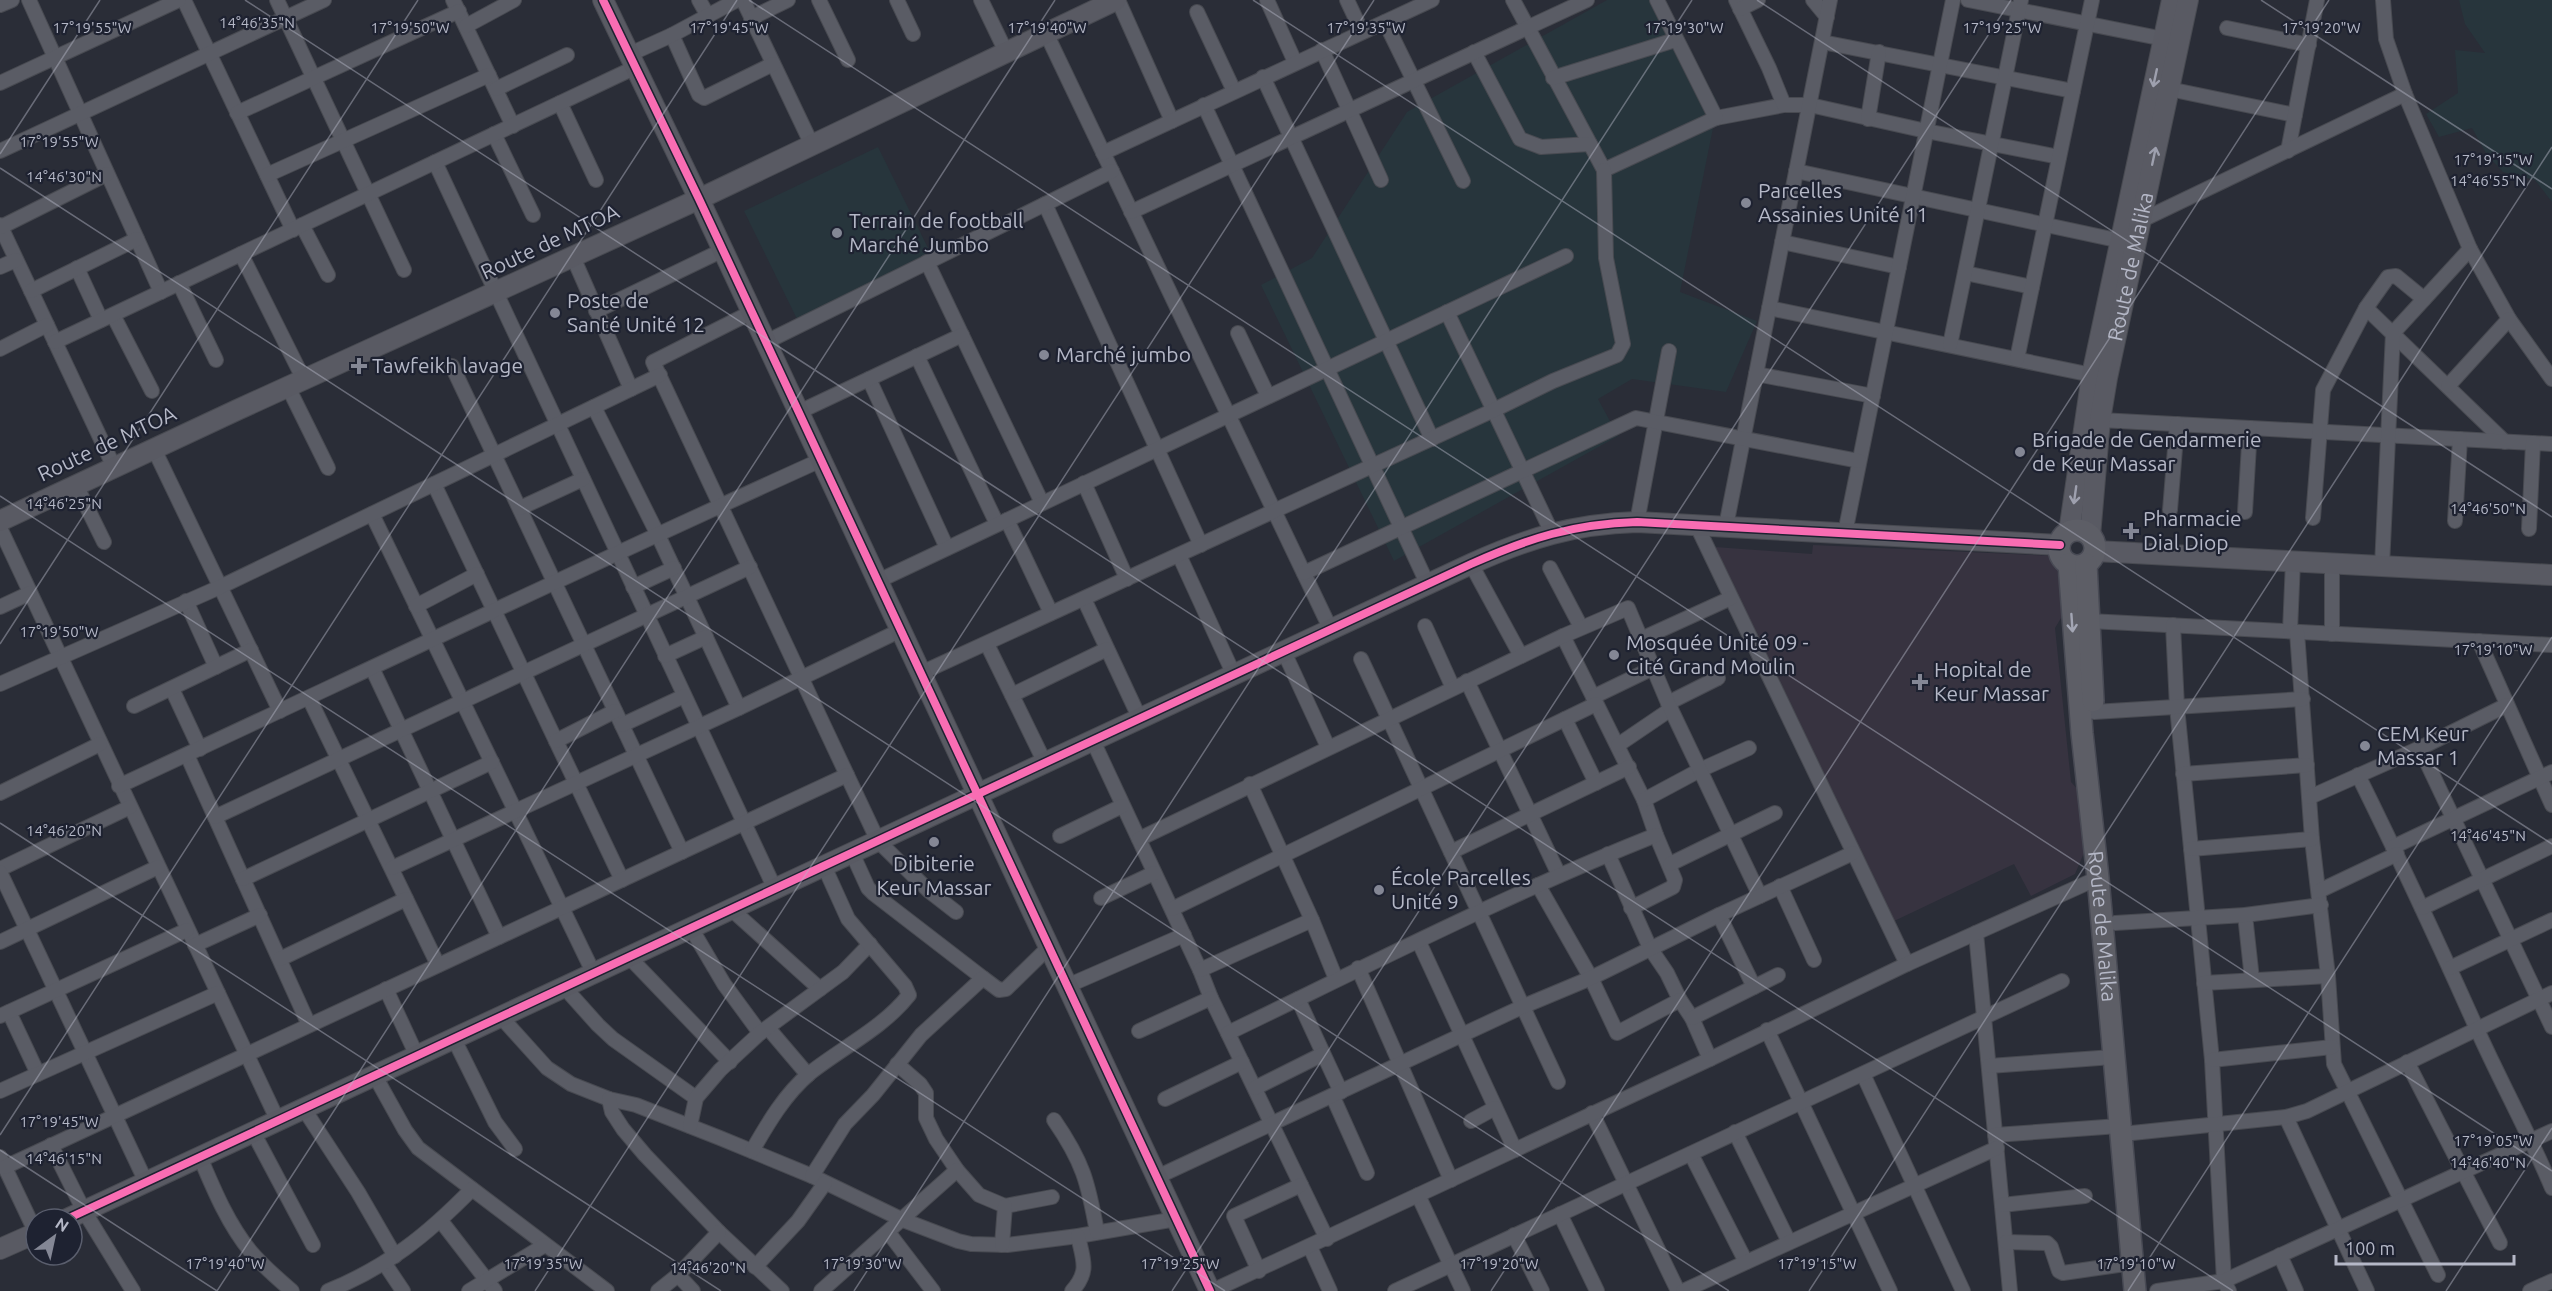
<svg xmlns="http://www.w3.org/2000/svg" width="2552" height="1291" font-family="Ubuntu,sans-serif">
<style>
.medical{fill:#373340}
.green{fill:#27353c}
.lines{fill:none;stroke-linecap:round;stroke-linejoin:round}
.street-casing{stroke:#484a51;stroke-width:16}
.secondary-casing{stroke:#484a51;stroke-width:22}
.primary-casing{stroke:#484a54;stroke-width:24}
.street{stroke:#5a5c65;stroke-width:14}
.secondary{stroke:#595a63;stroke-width:20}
.primary{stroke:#5d5e66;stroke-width:21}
.cycleway-casing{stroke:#1e2231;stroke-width:11}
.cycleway{stroke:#f96db3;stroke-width:8}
.oneway{stroke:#9ea0ae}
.oneway2{stroke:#a3a6b4}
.ticks{fill:none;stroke:#b5b8c7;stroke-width:1.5;stroke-opacity:0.45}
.poi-dot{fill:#848795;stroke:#1e2231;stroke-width:2}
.labels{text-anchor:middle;stroke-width:4.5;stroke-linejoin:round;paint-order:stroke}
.poi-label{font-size:21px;fill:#b5b8c7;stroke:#1e2231;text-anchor:start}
.street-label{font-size:21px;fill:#b5b8c7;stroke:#1e2231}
.ticks-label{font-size:15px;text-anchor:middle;fill:#b5b8c7;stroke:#1e2231;stroke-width:4.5;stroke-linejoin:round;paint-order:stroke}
</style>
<rect width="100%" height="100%" fill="#2a2d37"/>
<polygon class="medical" points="1813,545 2055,556 2064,613 2055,628 2071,782 2083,795 2086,848 2075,874 2031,896 2014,864 1892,922 1715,547 1812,554"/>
<g class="green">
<polygon points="1607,0 1661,0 1718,103 1680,292 1757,321 1726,392 1632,379 1598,399 1618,436 1394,561 1261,285 1312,258 1407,112"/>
<polygon points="2459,0 2552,0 2552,202 2535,180 2503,172 2487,155 2472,128 2439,137 2426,114 2458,93 2455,50 2485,53 2465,24"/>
<polygon points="878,147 931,254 797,319 744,211"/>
</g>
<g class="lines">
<defs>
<g id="street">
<polyline points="29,0 161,292"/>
<polyline points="184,0 293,230"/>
<polyline points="277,0 404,270"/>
<polyline points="453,0 513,126"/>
<polyline points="699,0 708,16"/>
<polyline points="743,0 812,145"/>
<polyline points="819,0 848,60"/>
<polyline points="897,0 913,34"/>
<polyline points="981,0 1006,52"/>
<polyline points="1118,0 1172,121"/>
<polyline points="1267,0 1295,62"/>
<polyline points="1347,0 1362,32"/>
<polyline points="1513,0 1604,170 1716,118 1784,105"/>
<polyline points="1657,0 1716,118"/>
<polyline points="1736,0 1769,68 1784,105 1810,105 1926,131 2059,157"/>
<polyline points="1813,0 1827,17"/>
<polyline points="1968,0 2164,39"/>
<polyline points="2383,0 2386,39 2405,94 2470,249 2509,319 2552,379"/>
<polyline points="0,5 12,0"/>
<polyline points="1740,9 1758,0"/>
<polyline points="1197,12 1234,91"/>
<polyline points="751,18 788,0"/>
<polyline points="1385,22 1463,181"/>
<polyline points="466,26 514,0"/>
<polyline points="2227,28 2309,45"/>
<polyline points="1046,33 1331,630"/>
<polyline points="672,35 699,95 704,98 773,64"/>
<polyline points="1822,42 2073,91"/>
<polyline points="1322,50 1381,180"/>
<polyline points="1474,52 1520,139 1541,147 1590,144"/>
<polyline points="630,54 672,35 737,0"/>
<polyline points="1263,77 1432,439"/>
<polyline points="1553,78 1675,40"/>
<polyline points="0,83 179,0"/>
<polyline points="496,89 567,55"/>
<polyline points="2169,89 2295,115"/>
<polyline points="560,103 596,180"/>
<polyline points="1204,105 1428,585"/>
<polyline points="237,113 459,11"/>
<polyline points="1868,119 1879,52"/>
<polyline points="494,134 533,215"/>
<polyline points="0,151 324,0"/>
<polyline points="2288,151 2317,0"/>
<polyline points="1103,153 1432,0"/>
<polyline points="435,162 775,889"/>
<polyline points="1796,171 2121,241"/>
<polyline points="267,175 489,75"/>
<polyline points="1045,204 1201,545"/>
<polyline points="1131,212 1587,0"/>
<polyline points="2140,221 2405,94"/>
<polyline points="0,225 114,467"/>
<polyline points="302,225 328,275"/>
<polyline points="1,227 107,174"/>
<polyline points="1782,242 1899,267"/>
<polyline points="241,254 304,380"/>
<polyline points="573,257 631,389"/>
<polyline points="927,262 1042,503"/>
<polyline points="0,267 16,260"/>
<polyline points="77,268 101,320"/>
<polyline points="1965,273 2032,287"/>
<polyline points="179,283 216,360"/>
<polyline points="31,291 137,239"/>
<polyline points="1769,308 2092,375"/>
<polyline points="2366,308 2505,442"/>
<polyline points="596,311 723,250"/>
<polyline points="752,312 653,362 878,841 929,891 956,912"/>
<polyline points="1447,312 1552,533"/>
<polyline points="113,315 152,391"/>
<polyline points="1238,333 1268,396"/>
<polyline points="55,342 636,67"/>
<polyline points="766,342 1112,171"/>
<polyline points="1950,345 2021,0"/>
<polyline points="0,349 47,325"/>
<polyline points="917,356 997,524"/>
<polyline points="2017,359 2092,0"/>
<polyline points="452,366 682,852"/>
<polyline points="1756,374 1873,396"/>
<polyline points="869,379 947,548"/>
<polyline points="2448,386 2509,319"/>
<polyline points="288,387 328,468"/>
<polyline points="594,407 657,533 739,708"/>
<polyline points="799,412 962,335"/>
<polyline points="2100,420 2552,444"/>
<polyline points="154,449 280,711"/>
<polyline points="1084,483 1127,579"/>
<polyline points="434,484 622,880"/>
<polyline points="76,485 104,542"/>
<polyline points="520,508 583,479"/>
<polyline points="2170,510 2177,424"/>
<polyline points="2245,512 2250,428"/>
<polyline points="372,514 594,974"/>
<polyline points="2313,518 2323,390 2366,308 2388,277 2396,276 2424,299"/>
<polyline points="1007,520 1051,613"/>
<polyline points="2455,521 2460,439"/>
<polyline points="1637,522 1669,351"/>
<polyline points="1696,524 1907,964"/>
<polyline points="1726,526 1830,0"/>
<polyline points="0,528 278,1121"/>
<polyline points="2529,529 2533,443"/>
<polyline points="1845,533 1953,0"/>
<polyline points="1179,555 1234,675"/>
<polyline points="2332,563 2332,634"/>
<polyline points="1471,564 1521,656"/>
<polyline points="2382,566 2393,333 2470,249"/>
<polyline points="1550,568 1581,627"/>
<polyline points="1304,573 1636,418 1859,461"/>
<polyline points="878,581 1566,256"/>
<polyline points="633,587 674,568"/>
<polyline points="1084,599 1140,719"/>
<polyline points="186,601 216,667"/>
<polyline points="416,606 477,574"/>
<polyline points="0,607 30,593"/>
<polyline points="2089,621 2552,645"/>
<polyline points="2173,625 2177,707 2212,1060 2224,1281 2229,1291"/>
<polyline points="1425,626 1453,688"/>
<polyline points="2290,631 2293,561"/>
<polyline points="2297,632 2312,839 2328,976 2334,1064 2438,1275"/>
<polyline points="1563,636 1644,800 1656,835 1675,880 1673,887 1631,908"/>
<polyline points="1641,639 1731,598"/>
<polyline points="2479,641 2552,805"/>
<polyline points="987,644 1045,763"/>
<polyline points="1284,652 1328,747"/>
<polyline points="665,656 706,637"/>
<polyline points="1361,659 1558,1082"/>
<polyline points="372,668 499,937"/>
<polyline points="921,673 1494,410 1553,381 1617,355 1623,344 1606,258 1604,170"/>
<polyline points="1467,681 1559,875"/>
<polyline points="0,684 220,587 660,375"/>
<polyline points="172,689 200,749"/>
<polyline points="1012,695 1107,649"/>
<polyline points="1593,697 1653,668"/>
<polyline points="309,698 438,965"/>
<polyline points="1668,703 1718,678"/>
<polyline points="134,706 251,650"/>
<polyline points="2094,712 2303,699"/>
<polyline points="1565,719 1596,783"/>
<polyline points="622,725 684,696"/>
<polyline points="556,741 615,711"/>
<polyline points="1093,741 1200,970 1211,998 1327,1239"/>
<polyline points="1618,745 1671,709"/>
<polyline points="2420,748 2552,1027"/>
<polyline points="187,755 309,1025"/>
<polyline points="2183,774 2307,765"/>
<path d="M2358,775C2399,858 2438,942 2476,1027C2500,1081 2529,1133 2552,1188"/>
<polyline points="1250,784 1312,920"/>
<path d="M119,786C353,677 586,566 821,460"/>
<polyline points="0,793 100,744"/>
<polyline points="2310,797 2420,748 2507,705"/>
<polyline points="1644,800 1700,770 1749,748"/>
<polyline points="215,817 750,567"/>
<polyline points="1060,836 1122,806"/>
<polyline points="1139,839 1563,636 1628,608 1668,703 1760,896"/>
<polyline points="2393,847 2552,772"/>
<polyline points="2191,849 2312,839"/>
<polyline points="1451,852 1629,767"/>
<polyline points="852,853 868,888 874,894 983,978"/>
<polyline points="1608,854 1650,948 1667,973 1680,1000 1692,1018 1710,1059"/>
<polyline points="1670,864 1775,813"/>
<polyline points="392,868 739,708 901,630"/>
<polyline points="0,869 130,807"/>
<polyline points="0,872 146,1182"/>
<polyline points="243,879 492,762"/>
<polyline points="1538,885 1591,978 1617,1033 1680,1000"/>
<polyline points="1780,886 1814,960"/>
<polyline points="2319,891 2397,854"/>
<polyline points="1101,898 1154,873"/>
<polyline points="2422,908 2552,846"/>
<polyline points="731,909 820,989"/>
<polyline points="1172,909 1596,704"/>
<polyline points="1719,915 1754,987"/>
<polyline points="2245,915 2252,979"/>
<polyline points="2115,923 2245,915 2321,905"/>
<polyline points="691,928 724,984 760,1033"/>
<polyline points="1976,933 2010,1291"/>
<polyline points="0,942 158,867"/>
<polyline points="1419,942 1515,1150"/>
<polyline points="195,945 260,915"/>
<polyline points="629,957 730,1062"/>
<polyline points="280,959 406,899"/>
<polyline points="1358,968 1451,1180"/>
<polyline points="2450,968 2552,920"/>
<polyline points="1200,970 1312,920 1336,979"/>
<polyline points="2204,983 2328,976"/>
<polyline points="1067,986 1184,935"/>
<polyline points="564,987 598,1025 613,1039 696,1098"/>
<polyline points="386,989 417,1056"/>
<polyline points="1298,999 1341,1092"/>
<polyline points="9,1012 38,1074"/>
<polyline points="0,1016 187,930"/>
<polyline points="501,1017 547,1068 571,1084 609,1099 636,1105 720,1138 812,1176 903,1220 958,1241 971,1244 1007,1245 1078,1236 1176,1219"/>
<polyline points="1692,1018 1778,975"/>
<polyline points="768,1028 808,1075"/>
<polyline points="1767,1030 1890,1291"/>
<polyline points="1139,1031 1211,998"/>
<path d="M1228,1033C1369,965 1510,893 1656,835"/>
<polyline points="454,1039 495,1122 515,1149"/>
<polyline points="2212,1060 2332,1047"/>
<polyline points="2407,1062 2500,1243"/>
<polyline points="897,1064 920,1084 926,1093 926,1118 936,1139 957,1170 979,1195 1005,1206 1052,1197"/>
<polyline points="1989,1066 2113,1057"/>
<polyline points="1863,1074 1963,1291"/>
<polyline points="375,1076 405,1130 418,1148 607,1291"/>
<polyline points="1255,1088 1323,1054"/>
<polyline points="0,1091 218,993"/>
<polyline points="1333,1097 1367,1173"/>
<polyline points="609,1099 612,1112 623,1129 645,1155 719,1232 782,1291"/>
<polyline points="1165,1099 1242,1062"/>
<polyline points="304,1109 358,1192 395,1256"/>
<polyline points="1592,1113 1678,1291"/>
<polyline points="2286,1117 2367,1291"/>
<path d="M1054,1120C1083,1162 1088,1182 1097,1232"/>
<polyline points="1471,1121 1495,1108"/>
<polyline points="690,1126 696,1098 720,1070 760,1033 843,972 870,944"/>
<polyline points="253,1132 313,1245"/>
<polyline points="1735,1132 1789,1242"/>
<polyline points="2132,1133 2286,1117 2307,1111 2552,993"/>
<polyline points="1995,1135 2119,1126"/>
<polyline points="51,1145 84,1211 133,1291"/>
<path d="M752,1151C768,1123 785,1094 810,1073C843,1047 883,1028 909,995L905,986L848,919L824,866"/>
<polyline points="1691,1154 1746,1262"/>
<polyline points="0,1157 36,1233"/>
<path d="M200,1157C214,1190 228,1224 251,1252C263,1266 278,1279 292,1291"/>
<polyline points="5,1167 847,775"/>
<polyline points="812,1176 845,1124 873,1095 921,1035 983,978 999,990 1006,989 1049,947"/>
<polyline points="1157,1177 1524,1006 1591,978 1719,915 1853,853"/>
<polyline points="1418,1195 1463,1291"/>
<polyline points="2002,1205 2085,1196"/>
<polyline points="1560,1214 1597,1291"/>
<polyline points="441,1221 495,1291"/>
<polyline points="888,1232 933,1291"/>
<polyline points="1514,1235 1542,1291"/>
<polyline points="2006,1242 2047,1243 2051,1247 2059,1271 2063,1273 2132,1263"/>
<polyline points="1002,1245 1005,1206"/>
<polyline points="1310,1247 1330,1291"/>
<polyline points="2280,1255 2296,1291"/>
<polyline points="385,1264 403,1291"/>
<polyline points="755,1267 798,1221 825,1183"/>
<polyline points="1259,1271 1234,1216 1301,1185"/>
<polyline points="678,1275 693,1291"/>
<path d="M328,1291C387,1267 427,1235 472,1189"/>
<polyline points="469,1291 545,1245"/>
<polyline points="658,1291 678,1275 719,1232"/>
<polyline points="821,1291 957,1170"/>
<path d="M1072,1291C1090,1271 1083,1260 1078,1236"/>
<polyline points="1212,1291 1710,1059 1907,964 2098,878"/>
<polyline points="1395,1291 2062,981"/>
<polyline points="1683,1291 1997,1148"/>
<polyline points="2157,1291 2224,1281 2552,1131"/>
<polyline points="2530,1291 2552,1281"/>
</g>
<g id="secondary">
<polyline points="603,0 699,199 1210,1291"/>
<polyline points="0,521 237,410 699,199 1116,0"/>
<polyline points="2069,532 2092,375 2172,0"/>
<path id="s1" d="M2090,536L2100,420L2107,378L2188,0"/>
<polyline points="2095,551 2552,575"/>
<path d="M67,1219L1471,564C1529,538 1573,524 1637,522L2060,545"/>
<polyline points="0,1249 36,1233"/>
</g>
<g id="primary">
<circle cx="2077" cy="548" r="18"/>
<path id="s2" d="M2069,564L2082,733L2098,878L2135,1291"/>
<polyline points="2086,564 2093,701"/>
</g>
</defs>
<use href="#street" class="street-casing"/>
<use href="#secondary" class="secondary-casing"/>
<use href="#primary" class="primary-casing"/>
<use href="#street" class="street"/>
<use href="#secondary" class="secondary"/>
<use href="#primary" class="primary"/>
<defs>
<g id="cycleway">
<polyline points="603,0 699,199 1210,1291"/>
<path d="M67,1219L1471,564C1529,538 1573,524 1637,522L2060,545"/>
</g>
</defs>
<use href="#cycleway" class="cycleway-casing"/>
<use href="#cycleway" class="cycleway"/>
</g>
<defs><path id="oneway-shaft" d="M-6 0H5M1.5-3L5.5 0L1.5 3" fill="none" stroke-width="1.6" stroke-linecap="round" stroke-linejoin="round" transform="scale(1.5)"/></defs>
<g class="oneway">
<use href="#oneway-shaft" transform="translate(2155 78) rotate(102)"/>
<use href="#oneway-shaft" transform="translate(2154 156) rotate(-78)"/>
<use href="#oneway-shaft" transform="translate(2075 495) rotate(98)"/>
</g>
<use class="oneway2" href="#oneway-shaft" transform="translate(2072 623) rotate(86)"/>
<path class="ticks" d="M245,0L2233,1291M749,0L2552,1171M1253,0L2552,844M1757,0L2552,517M2261,0L2552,189M0,154L100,0M0,168L1729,1291M0,496L1225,1291M0,644L418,0M0,823L721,1291M0,1135L737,0M0,1150L217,1291M217,1291L1055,0M535,1291L1374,0M854,1291L1692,0M1172,1291L2011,0M1491,1291L2329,0M1809,1291L2552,147M2128,1291L2552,637M2446,1291L2552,1128"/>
<g class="poi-dot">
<circle cx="1746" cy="203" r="6"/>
<circle cx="837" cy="233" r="6"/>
<circle cx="555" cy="313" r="6"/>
<circle cx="1044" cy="355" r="6"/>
<path d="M356 357h6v6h6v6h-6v6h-6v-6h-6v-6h6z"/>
<circle cx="2020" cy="452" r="6"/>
<path d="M2128 522h6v6h6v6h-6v6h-6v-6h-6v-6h6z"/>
<circle cx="1614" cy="655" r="6"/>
<path d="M1917 673h6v6h6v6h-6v6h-6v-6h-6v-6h6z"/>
<circle cx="2365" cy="746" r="6"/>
<circle cx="934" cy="842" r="6"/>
<circle cx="1379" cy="890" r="6"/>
</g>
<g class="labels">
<g class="poi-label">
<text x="1758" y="198">Parcelles<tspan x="1758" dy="24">Assainies Unité 11</tspan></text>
<text x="849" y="228">Terrain de football<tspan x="849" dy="24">Marché Jumbo</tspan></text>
<text x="567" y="308">Poste de<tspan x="567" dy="24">Santé Unité 12</tspan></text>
<text x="1056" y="362">Marché jumbo</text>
<text x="372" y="373">Tawfeikh lavage</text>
<text x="2032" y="447">Brigade de Gendarmerie<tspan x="2032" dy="24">de Keur Massar</tspan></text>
<text x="2143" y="526">Pharmacie<tspan x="2143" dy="24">Dial Diop</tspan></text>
<text x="1626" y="650">Mosquée Unité 09 -<tspan x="1626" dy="24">Cité Grand Moulin</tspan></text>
<text x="1934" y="677">Hopital de<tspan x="1934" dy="24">Keur Massar</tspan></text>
<text x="2377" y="741">CEM Keur<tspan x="2377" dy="24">Massar 1</tspan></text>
<text x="934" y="871" text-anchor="middle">Dibiterie<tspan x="934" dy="24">Keur Massar</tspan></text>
<text x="1391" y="885">École Parcelles<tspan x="1391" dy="24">Unité 9</tspan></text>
</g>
<g class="street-label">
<text transform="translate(550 242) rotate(-25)" y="7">Route de MTOA</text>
<text dy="7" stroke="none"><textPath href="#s1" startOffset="273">Route de Malika</textPath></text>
<text transform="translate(107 444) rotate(-25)" y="7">Route de MTOA</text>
<text dy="7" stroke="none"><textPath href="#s2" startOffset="364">Route de Malika</textPath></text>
</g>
</g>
<g class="ticks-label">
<text x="257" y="28">14°46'35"N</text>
<text x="410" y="33">17°19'50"W</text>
<text x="729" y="33">17°19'45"W</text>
<text x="92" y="33">17°19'55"W</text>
<text x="1047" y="33">17°19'40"W</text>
<text x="1366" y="33">17°19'35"W</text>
<text x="1684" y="33">17°19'30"W</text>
<text x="2002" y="33">17°19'25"W</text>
<text x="2321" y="33">17°19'20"W</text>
<text x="59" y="147">17°19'55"W</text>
<text x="2493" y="165">17°19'15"W</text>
<text x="64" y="182">14°46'30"N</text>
<text x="2488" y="186">14°46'55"N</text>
<text x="64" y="509">14°46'25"N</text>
<text x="2488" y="514">14°46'50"N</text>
<text x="59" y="637">17°19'50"W</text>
<text x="2493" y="655">17°19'10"W</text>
<text x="64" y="836">14°46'20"N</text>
<text x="2488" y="841">14°46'45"N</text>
<text x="59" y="1127">17°19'45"W</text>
<text x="2493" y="1146">17°19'05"W</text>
<text x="64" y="1164">14°46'15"N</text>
<text x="2488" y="1168">14°46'40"N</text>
<text x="225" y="1269">17°19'40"W</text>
<text x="543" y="1269">17°19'35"W</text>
<text x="862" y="1269">17°19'30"W</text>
<text x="1180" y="1269">17°19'25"W</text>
<text x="1499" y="1269">17°19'20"W</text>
<text x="1817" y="1269">17°19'15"W</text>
<text x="2136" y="1269">17°19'10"W</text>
<text x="708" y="1273">14°46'20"N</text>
</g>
<g transform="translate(54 1237) rotate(33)"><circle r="28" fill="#1e2231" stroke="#5a5e6d" stroke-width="1.5"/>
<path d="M0-4.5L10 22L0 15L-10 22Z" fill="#848795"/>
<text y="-9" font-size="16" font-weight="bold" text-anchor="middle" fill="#b5b8c7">N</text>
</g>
<path d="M2336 1255v9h178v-9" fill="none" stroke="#b5b8c7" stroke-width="3"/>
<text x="2345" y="1255" font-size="18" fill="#b5b8c7" stroke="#1e2231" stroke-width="4.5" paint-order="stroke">100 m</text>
</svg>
